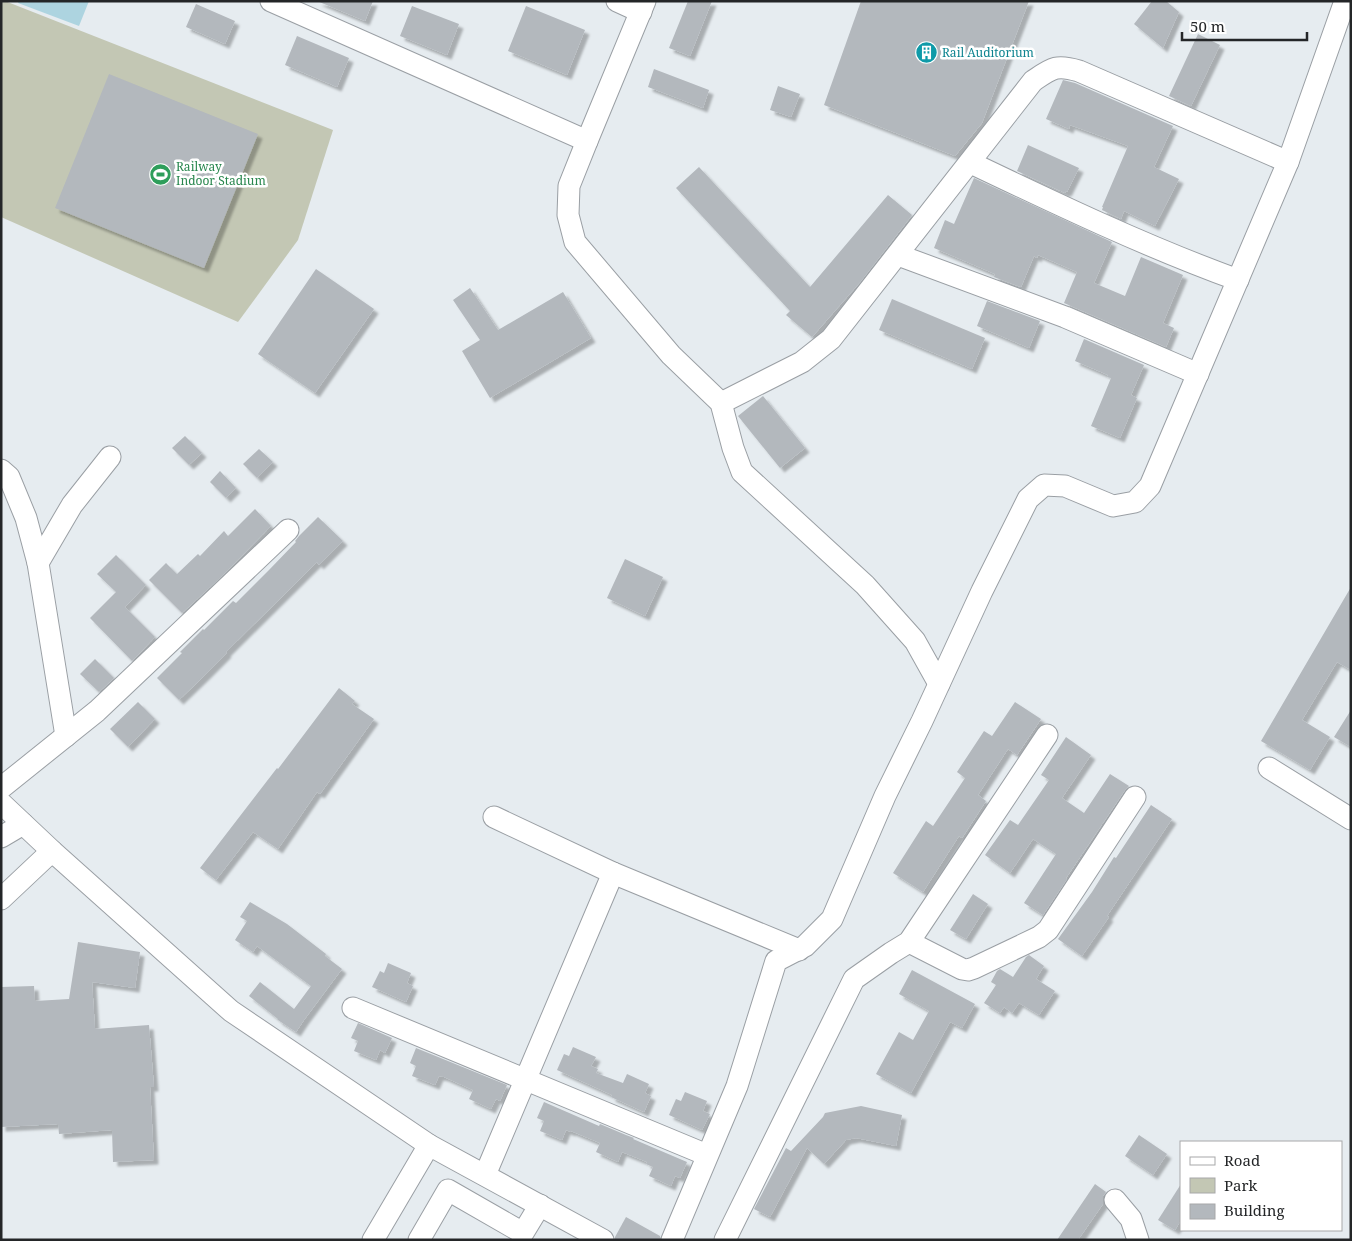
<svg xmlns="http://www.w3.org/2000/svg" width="1352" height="1241" font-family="'Noto Serif',serif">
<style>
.green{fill:#c3c7b4}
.water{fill:#add4e0}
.building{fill:#b3b8bd;filter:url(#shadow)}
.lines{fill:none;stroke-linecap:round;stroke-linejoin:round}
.minor-casing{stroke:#9a9fa4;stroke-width:23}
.minor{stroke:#fff;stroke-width:21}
.labels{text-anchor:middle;stroke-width:5;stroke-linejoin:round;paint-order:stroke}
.culture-label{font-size:12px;fill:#0d838f;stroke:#fff;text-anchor:start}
.leisure-label{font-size:12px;fill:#27864d;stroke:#fff;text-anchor:start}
</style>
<defs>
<filter id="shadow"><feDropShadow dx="4.5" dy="4.5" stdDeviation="1" flood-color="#0004"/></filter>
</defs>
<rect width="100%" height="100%" fill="#e6ecf0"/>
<polygon class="green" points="1,1 5,1 333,130 298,240 238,322 1,217"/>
<polygon class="water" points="19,1 89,1 79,26 18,3"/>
<g class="building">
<polygon points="317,1 373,1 365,21"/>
<polygon points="688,1 712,1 690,56 669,48"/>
<polygon points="861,1 1029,1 982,123 955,156 824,105"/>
<polygon points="1152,1 1166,1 1179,12 1163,48 1134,24"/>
<polygon points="196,4 235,21 225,44 186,27"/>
<polygon points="412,6 459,24 447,55 400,36"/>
<polygon points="526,6 585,30 567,75 508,51"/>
<polygon points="1198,34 1220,45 1191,106 1169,96"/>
<polygon points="297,36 349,58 337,87 285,65"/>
<polygon points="654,69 709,90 703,108 648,87"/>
<polygon points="109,74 258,134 204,268 55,208"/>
<polygon points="1063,80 1075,83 1173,126 1154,167 1179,179 1155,226 1124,211 1121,219 1102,210 1103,207 1102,207 1128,146 1070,125 1069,129 1046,119"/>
<polygon points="778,86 800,94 791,117 770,110"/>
<polygon points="1028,145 1079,168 1067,192 1066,191 1065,193 1017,171"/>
<polygon points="699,167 810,287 888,195 912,215 861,281 812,337 786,315 790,311 676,188"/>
<polygon points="974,178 1112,242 1094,283 1125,296 1141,257 1183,275 1163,323 1174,328 1166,347 1064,303 1077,272 1038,255 1037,258 1034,256 1021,287 994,277 995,274 934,248 945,220 954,224"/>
<polygon points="316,269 374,309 315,393 258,354"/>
<polygon points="470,288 498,330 563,292 591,338 490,398 462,351 480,340 453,300"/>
<polygon points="892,299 985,338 972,369 879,330"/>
<polygon points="987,301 1040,321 1029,348 977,326"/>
<polygon points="1084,339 1144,365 1131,395 1137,398 1120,438 1091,426 1111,378 1107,377 1108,375 1075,361"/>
<polygon points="763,396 805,448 780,468 738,416"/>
<polygon points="185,436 202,453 189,465 172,448"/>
<polygon points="259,449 273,462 257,478 243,464"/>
<polygon points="220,471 236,488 226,498 210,482"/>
<polygon points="255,509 271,526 221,577 182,613 149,580 166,563 177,574 198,554 200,556 224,531 228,536"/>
<polygon points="318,517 343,541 319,565 317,562 226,652 227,653 204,676 179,700 157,678 182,653 180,652 203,629 204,630 233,601 236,603 269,570 296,542 295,541 299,536"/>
<polygon points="116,555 146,585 125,607 155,637 132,661 90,618 116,592 97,574"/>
<polygon points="625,559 663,577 645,616 607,598"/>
<polygon points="1351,587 1351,670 1337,662 1302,720 1330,737 1310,770 1261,741"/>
<polygon points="95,659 114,678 99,692 80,674"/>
<polygon points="339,688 355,701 352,704 374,719 320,794 317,792 278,849 253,832 216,880 200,868 277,768 278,769"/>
<polygon points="138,702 155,719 128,747 110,729"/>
<polygon points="1015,702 1041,719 1017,755 1008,749 978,795 986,801 962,838 959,836 923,892 893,873 926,821 933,826 965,778 957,772 984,731 992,736"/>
<polygon points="1351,710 1351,747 1334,737"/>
<polygon points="1066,737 1091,755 1062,798 1084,813 1110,774 1129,786 1125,790 1066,878 1067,879 1043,915 1024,903 1056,854 1033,839 1010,873 985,855 1010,820 1018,825 1049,780 1041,775"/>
<polygon points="1151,805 1172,819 1107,916 1109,917 1082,956 1058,939 1092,892 1114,857 1116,858"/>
<polygon points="973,894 988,904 966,939 950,930"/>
<polygon points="250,902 287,924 326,954 325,956 342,969 304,1020 296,1032 278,1020 278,1019 249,996 260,982 294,1009 311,986 257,946 253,952 235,940 247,921 240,917"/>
<polygon points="78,942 140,952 135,988 92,982 95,1029 149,1025 154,1087 150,1087 154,1160 113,1162 112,1130 59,1134 58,1124 1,1127 1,987 34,986 35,1001 69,999"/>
<polygon points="1029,955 1044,966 1036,979 1055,991 1039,1015 1019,1003 1012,1013 1004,1007 1000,1013 984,1003 996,985 991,982 997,971 1000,969 1013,977 1026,957"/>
<polygon points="388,963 411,973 407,983 413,986 406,1002 372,987 380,971 384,973"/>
<polygon points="912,970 975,1004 962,1028 950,1022 911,1093 876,1074 899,1032 913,1040 929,1011 899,994"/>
<polygon points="358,1023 392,1038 385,1053 380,1050 376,1060 354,1051 358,1041 351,1038"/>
<polygon points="573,1047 596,1057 591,1066 598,1069 596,1073 623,1083 627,1074 649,1084 645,1093 651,1096 644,1112 611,1097 612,1095 557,1070 564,1054 569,1056"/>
<polygon points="416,1048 507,1085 500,1101 496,1099 491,1109 469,1099 473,1090 444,1077 439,1076 435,1085 412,1076 416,1066 410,1063"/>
<polygon points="685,1092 707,1101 703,1111 710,1114 702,1130 669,1115 676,1099 681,1101"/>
<polygon points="544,1102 599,1126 600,1124 626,1135 634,1138 633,1139 687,1162 680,1178 675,1176 671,1186 649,1176 653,1167 646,1164 647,1162 622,1152 618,1162 596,1152 600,1143 571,1131 571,1132 566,1130 562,1140 540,1131 544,1121 537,1118"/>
<polygon points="861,1106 902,1115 896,1146 856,1138 846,1140 824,1164 807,1148 770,1217 754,1209 786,1148 791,1151 823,1117 825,1113"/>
<polygon points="1139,1135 1167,1154 1153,1175 1125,1156"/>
<polygon points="1095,1184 1106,1192 1103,1196 1103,1204 1078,1240 1057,1240"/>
<polygon points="1181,1184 1181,1220 1175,1230 1158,1220"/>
<polygon points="626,1217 660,1236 660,1240 615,1240 615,1237"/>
</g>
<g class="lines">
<defs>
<g id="minor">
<polyline points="271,1 587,141"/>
<polyline points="617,1 641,12"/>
<polyline points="645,1 587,141 569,186 568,215 575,242 671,355 721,403 733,448 742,472 865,585 915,641 939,684"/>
<path d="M971,163C1059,205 1147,247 1238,280"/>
<polyline points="898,255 1065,317 1198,374"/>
<path d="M721,403L802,362L831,339L1033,81C1052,68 1056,64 1079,71L1288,162"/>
<polyline points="1,470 9,477 26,518 38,563"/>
<polyline points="66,736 38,563 72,505 110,457"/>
<polyline points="1269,768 1351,819"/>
<polyline points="1,788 97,711 288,530"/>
<polyline points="1,803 52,851"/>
<polyline points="494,817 613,873 799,950"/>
<polyline points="1,837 23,824"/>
<polyline points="1,899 52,851 231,1011 429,1145 373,1240"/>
<polyline points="909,942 962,969 968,970 974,968 1039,937 1048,930 1135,797"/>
<polyline points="353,1008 707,1155"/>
<polyline points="429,1145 603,1240"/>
<polyline points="485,1175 613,873"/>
<polyline points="1115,1200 1131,1219 1138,1240"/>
<polyline points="419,1240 448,1190 523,1233 540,1205"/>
<polyline points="672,1240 737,1086 776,961 805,946 832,919 885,796 922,721 982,591 1028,499 1044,485 1065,486 1113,506 1135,502 1150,486 1288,162 1345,1"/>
<polyline points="725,1240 854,979 891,953 909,942 1047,735"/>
</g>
</defs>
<use href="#minor" class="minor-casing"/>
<use href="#minor" class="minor"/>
</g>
<defs>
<symbol id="building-disc" viewBox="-11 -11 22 22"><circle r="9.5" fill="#0f9aa8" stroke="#fff"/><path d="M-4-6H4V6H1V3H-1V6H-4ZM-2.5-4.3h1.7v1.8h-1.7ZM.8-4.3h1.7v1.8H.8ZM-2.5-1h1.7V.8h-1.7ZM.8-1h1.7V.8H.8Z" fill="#fff"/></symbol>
<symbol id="stadium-disc" viewBox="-11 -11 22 22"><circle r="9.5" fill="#2e9e5b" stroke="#fff"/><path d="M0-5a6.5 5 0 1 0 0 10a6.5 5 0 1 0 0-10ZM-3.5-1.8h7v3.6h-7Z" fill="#fff"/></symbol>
</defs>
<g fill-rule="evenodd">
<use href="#building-disc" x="914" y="40" width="25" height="25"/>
<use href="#stadium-disc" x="148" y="162" width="25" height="25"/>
</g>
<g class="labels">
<g class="culture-label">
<text x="942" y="57">Rail Auditorium</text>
</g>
<g class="leisure-label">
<text x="176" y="171">Railway<tspan x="176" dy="14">Indoor Stadium</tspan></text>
</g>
</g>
<rect width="1352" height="1241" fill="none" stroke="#242628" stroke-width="5"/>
<rect x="1180" y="1141" width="162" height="90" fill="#ffffff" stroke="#a7a8a9"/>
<rect x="1190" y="1157" width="25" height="8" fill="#ffffff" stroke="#a7a8a9"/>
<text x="1224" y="1166" font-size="15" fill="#242628">Road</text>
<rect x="1190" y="1178" width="25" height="15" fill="#c3c7b4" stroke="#a7a8a9"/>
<text x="1224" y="1191" font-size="15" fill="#242628">Park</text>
<rect x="1190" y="1204" width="25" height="15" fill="#b3b8bd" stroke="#a7a8a9"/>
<text x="1224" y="1216" font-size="15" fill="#242628">Building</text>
<path d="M1182 32v8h125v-8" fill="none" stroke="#242628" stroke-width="2.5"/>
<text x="1190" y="32" font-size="15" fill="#242628" stroke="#ffffff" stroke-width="4" paint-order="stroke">50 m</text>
</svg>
